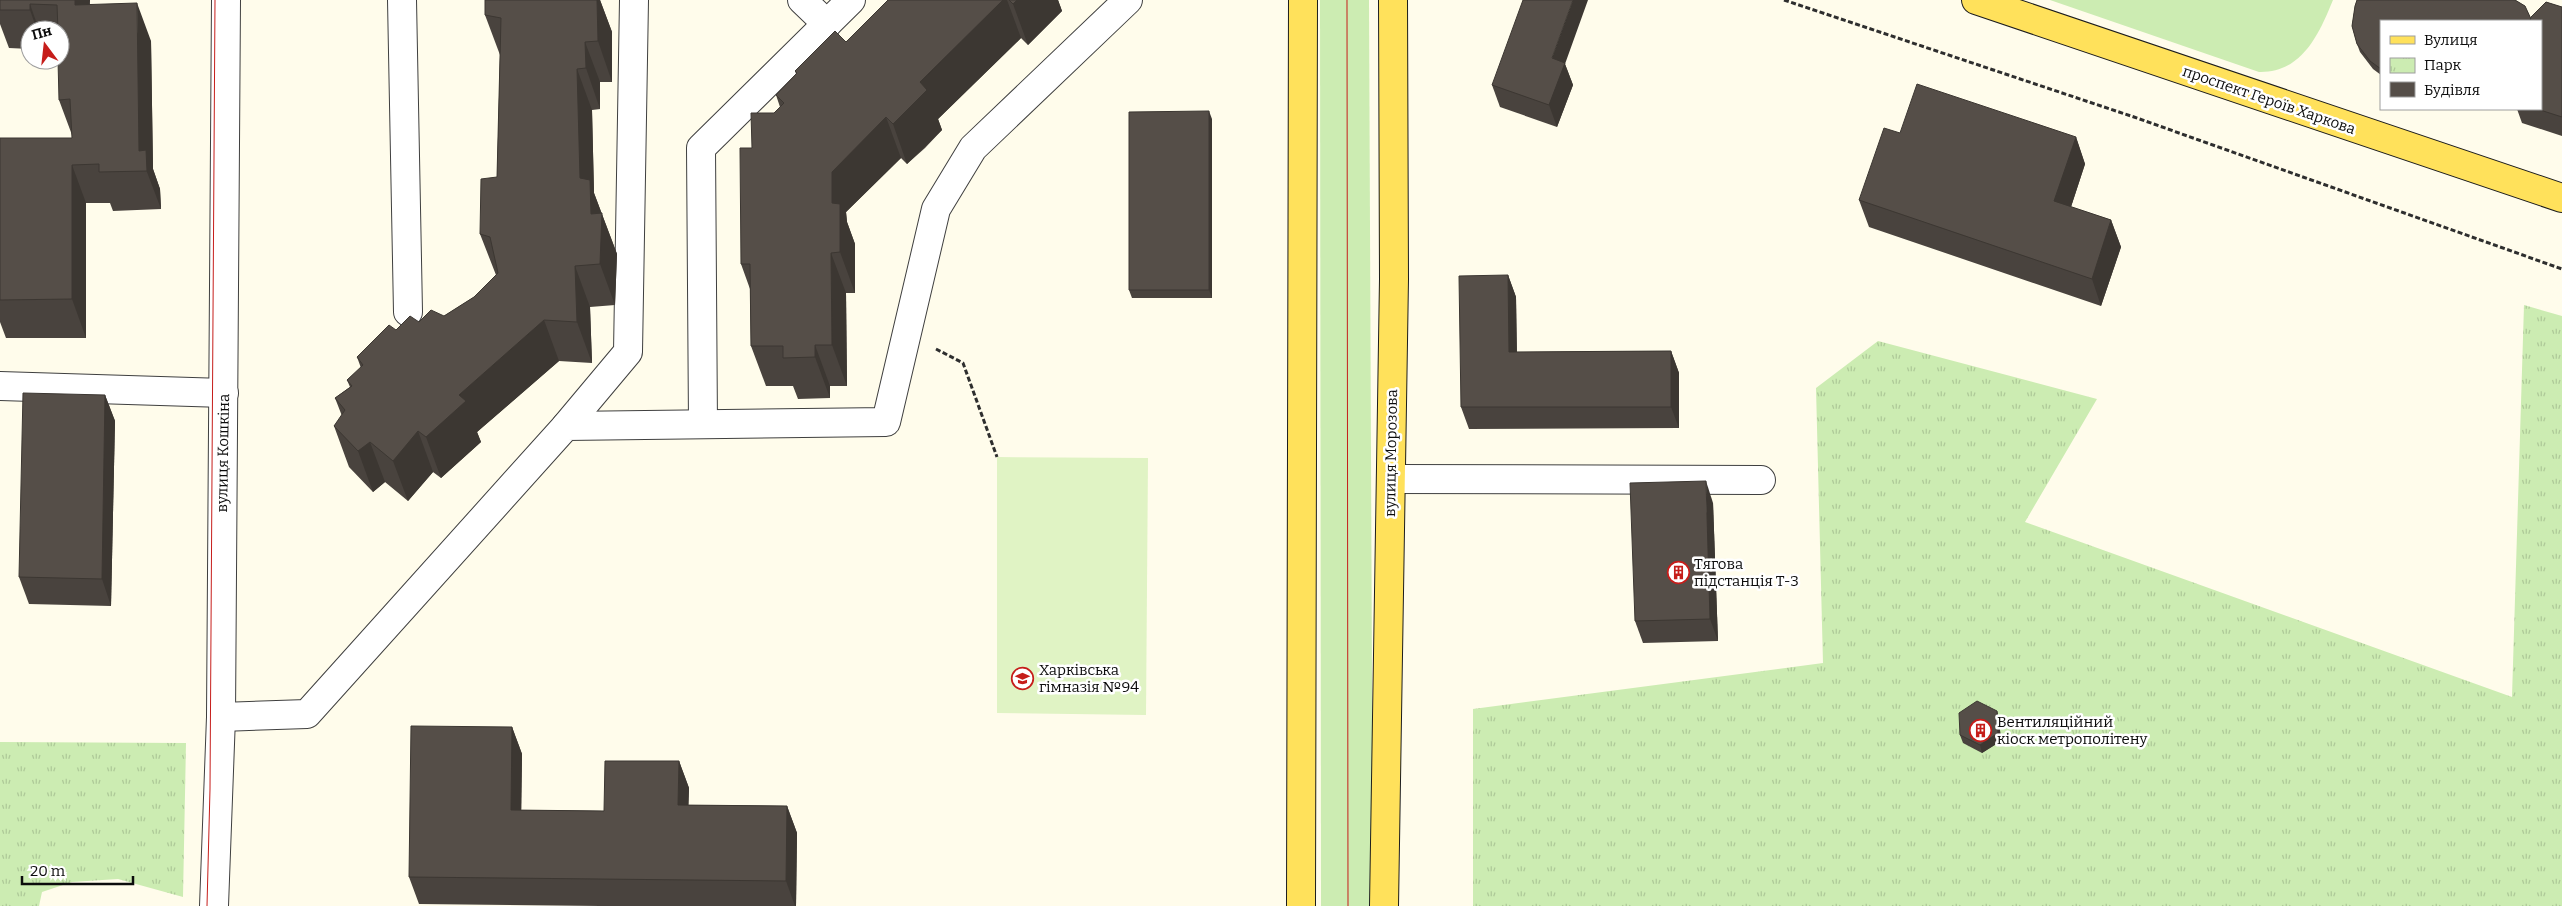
<svg xmlns="http://www.w3.org/2000/svg" width="2562" height="906" font-family="Bitter,serif">
<style>
.grass{fill:#ccecb2}
.park{fill:url(#park-tufts)}
.pitch{fill:#e0f3c4}
.lines{fill:none;stroke-linecap:round;stroke-linejoin:round}
.minor-casing{stroke:#3f3f3f;stroke-width:30}
.major-casing{stroke:#1d1d1d;stroke-width:30}
.path{stroke:#2e2e2e;stroke-width:3;stroke-dasharray:5 2.5;stroke-linecap:butt}
.minor{stroke:#fff;stroke-width:28}
.major{stroke:#ffe15b;stroke-width:28}
.tram{stroke:#c61d1a;stroke-width:1}
.wall{fill:#49433e}
.shaded-wall{fill:#3c3732}
.building{fill:#554e48;stroke:#3c3732}
.labels{text-anchor:middle;stroke-width:5;stroke-linejoin:round;paint-order:stroke}
.street-label{font-size:15px;fill:#0c0c0c;stroke:#fff}
.poi-label{font-size:15px;fill:#0c0c0c;stroke:#fff;text-anchor:start}
</style>
<defs>
<pattern id="park-tufts" width="24" height="20" patternUnits="userSpaceOnUse" patternTransform="scale(1.25)"><rect width="24" height="20" fill="#ccecb2"/><path d="M3 7l-1-3M5 7V3M7 7l1-3M15 17l-1-3M17 17v-4M19 17l1-3" fill="none" stroke="#aec998"/></pattern>
</defs>
<rect width="100%" height="100%" fill="#fffceb"/>
<g class="grass">
<polygon points="1320,0 1369,0 1373,906 1321,906"/>
<path d="M2050,0H2333C2319,34 2302,73 2259,72Z"/>
</g>
<g class="park">
<polygon points="2524,305 2562,316 2562,906 1473,906 1473,709 1823,663 1816,388 1878,341 2097,399 2025,522 2512,697"/>
<polygon points="0,742 186,743 183,897 118,879 72,882 42,892 39,906 0,906"/>
</g>
<polygon class="pitch" points="997,457 1148,458 1146,715 997,713"/>
<g class="lines">
<defs>
<g id="minor">
<polyline points="402,0 408,312"/>
<polyline points="802,0 827,24"/>
<polyline points="0,386 224,393"/>
<polyline points="703,424 701,148 851,0"/>
<polyline points="566,426 628,352 634,0"/>
<polyline points="1391,479 1761,480"/>
<polyline points="221,717 307,714 566,426 886,422 936,209 973,148 1128,0"/>
<polyline points="214,906 221,717 226,0"/>
</g>
<g id="major">
<polyline points="1976,0 2562,198"/>
<polyline points="1301,906 1303,0"/>
<polyline points="1384,906 1394,279 1393,0"/>
</g>
</defs>
<use href="#minor" class="minor-casing"/>
<use href="#major" class="major-casing"/>
<g class="path">
<polyline points="1784,0 2134,117 2562,269"/>
<polyline points="936,349 963,363 997,457"/>
</g>
<use href="#minor" class="minor"/>
<use href="#major" class="major"/>
<g class="tram">
<polyline points="1347,0 1348,906"/>
<polyline points="207,906 210,789 215,0"/>
</g>
</g>
<g class="wall">
<polygon points="0,0 90,4 151,41 153,169 160,189 161,209 113,211 110,203 86,203 86,338 6,338 0,322 0,138 72,138 72,135 59,100 60,30 30,30 30,49 9,48 0,24"/>
<polygon points="485,0 600,0 612,32 612,82 600,82 600,109 592,110 594,193 617,254 615,305 590,307 592,363 559,361 477,432 481,442 441,478 433,472 408,501 385,482 373,492 349,467 334,426 342,416 335,398 350,387 347,380 361,368 357,357 396,330 419,322 444,316 474,297 496,275 480,234 497,177 500,55 485,15"/>
<polygon points="888,0 1058,0 1062,11 1028,45 1021,38 938,119 942,130 925,148 907,164 901,158 846,212 847,222 855,244 855,293 846,293 847,386 830,386 830,398 798,399 793,386 766,386 751,346 750,289 741,264 752,148 774,113 780,107 776,95 796,74 795,71 846,42"/>
<polygon points="2357,0 2515,0 2525,6 2531,19 2531,17 2546,2 2562,7 2562,136 2522,123 2517,109 2541,109 2541,21 2381,21 2381,75 2373,69 2360,52 2357,44 2352,26 2355,6"/>
<polygon points="1565,64 1573,85 1557,127 1500,107 1492,85"/>
<polygon points="1212,119 1212,298 1132,298 1129,290"/>
<polygon points="1900,133 2076,137 2085,164 2071,207 2111,220 2121,247 2101,306 1869,227 1859,200"/>
<polygon points="1508,275 1516,297 1517,352 1671,351 1679,373 1679,428 1469,429 1461,407"/>
<polygon points="105,395 115,421 111,606 29,604 19,577"/>
<polygon points="1713,503 1718,641 1643,643 1635,621"/>
<polygon points="1997,711 1999,719 2001,741 1982,753 1963,743 1960,735"/>
<polygon points="512,727 522,754 521,810 604,811 679,761 689,788 688,805 787,806 797,833 796,906 600,906 419,904 409,877"/>
</g>
<g class="shaded-wall">
<polygon points="75,0 90,0 89,43 75,5"/>
<polygon points="597,0 600,0 612,32 612,82 598,41"/>
<polygon points="1003,0 1007,0 1021,38 938,119 942,130 907,164 893,124 920,82"/>
<polygon points="1017,0 1058,0 1062,11 1028,45 1013,4"/>
<polygon points="1573,0 1588,0 1565,64 1573,85 1557,127 1549,105 1552,58"/>
<polygon points="137,3 151,41 153,169 160,189 161,209 139,151"/>
<polygon points="30,4 39,30 37,30 30,10"/>
<polygon points="585,42 600,82 600,109 586,68"/>
<polygon points="577,69 592,110 594,193 617,254 615,305 600,264 591,214 580,178"/>
<polygon points="1209,111 1212,119 1212,298 1209,290"/>
<polygon points="886,117 901,158 846,212 847,222 855,244 855,293 840,252 832,203 832,172"/>
<polygon points="2076,137 2085,164 2064,228 2054,201"/>
<polygon points="72,165 86,203 86,338 72,299"/>
<polygon points="2111,220 2121,247 2101,306 2092,279"/>
<polygon points="831,253 846,293 847,386 832,345"/>
<polygon points="575,266 590,307 592,363 577,322"/>
<polygon points="1508,275 1516,297 1517,373 1509,352"/>
<polygon points="544,320 559,361 477,432 481,442 441,478 426,437 459,395"/>
<polygon points="815,345 830,386 830,398 815,357"/>
<polygon points="1671,351 1679,373 1679,428 1671,407"/>
<polygon points="105,395 115,421 111,606 102,579"/>
<polygon points="418,431 433,472 408,501 393,461"/>
<polygon points="370,442 385,482 373,492 358,451"/>
<polygon points="1706,481 1713,503 1718,641 1710,619"/>
<polygon points="1997,711 1999,719 2001,741 1982,753 1980,745"/>
<polygon points="512,727 522,754 521,837 511,810"/>
<polygon points="679,761 689,788 688,832 678,805"/>
<polygon points="787,806 797,833 796,906 795,906 786,881"/>
</g>
<g class="building">
<polygon points="0,0 75,0 75,5 137,3 139,151 146,150 147,171 99,172 99,164 72,165 72,299 0,300 0,138 72,138 70,99 59,100 58,60 60,60 60,30 58,30 57,5 30,4 30,10 0,10"/>
<polygon points="485,0 597,0 598,41 585,42 586,68 577,69 580,178 590,180 591,214 602,213 600,264 575,266 577,322 544,320 459,395 466,401 426,437 418,431 393,461 370,442 358,451 334,426 345,410 335,398 352,386 347,380 363,365 357,357 389,325 396,330 410,316 419,322 431,310 444,316 474,297 498,273 490,237 480,234 481,179 497,177 501,18 485,15"/>
<polygon points="888,0 1003,0 920,82 927,90 893,124 886,117 832,172 832,203 840,204 840,252 831,253 832,345 815,345 815,357 783,358 783,346 751,346 750,264 741,264 740,148 752,148 751,113 774,113 784,103 776,95 797,73 795,71 835,31 846,42"/>
<polygon points="1009,0 1017,0 1013,4"/>
<polygon points="1523,0 1573,0 1552,58 1565,63 1549,105 1492,85"/>
<polygon points="2357,0 2515,0 2525,6 2531,19 2530,21 2381,21 2381,69 2370,61 2357,44 2352,26 2355,6"/>
<polygon points="2546,2 2562,7 2562,117 2537,109 2541,109 2541,21 2530,21 2531,17"/>
<polygon points="1917,84 2076,137 2054,201 2111,220 2092,279 1859,200 1884,128 1900,133"/>
<polygon points="1209,111 1209,290 1129,290 1129,112"/>
<polygon points="1508,275 1509,352 1671,351 1671,407 1461,407 1459,276"/>
<polygon points="23,393 105,395 102,579 19,577"/>
<polygon points="1706,481 1710,619 1635,621 1630,483"/>
<polygon points="1977,701 1997,711 1998,733 1980,745 1960,735 1959,713"/>
<polygon points="411,726 512,727 511,810 604,811 605,761 679,761 678,805 787,806 786,881 409,877"/>
</g>
<defs>
<symbol id="building-ring" viewBox="-11 -11 22 22"><circle r="9.5" fill="#fff" stroke="#c61d1a" stroke-width="1.5"/><path d="M-4-6H4V6H1V3H-1V6H-4ZM-2.5-4.3h1.7v1.8h-1.7ZM.8-4.3h1.7v1.8H.8ZM-2.5-1h1.7V.8h-1.7ZM.8-1h1.7V.8H.8Z" fill="#c61d1a"/></symbol>
<symbol id="school-ring" viewBox="-11 -11 22 22"><circle r="9.5" fill="#fff" stroke="#c61d1a" stroke-width="1.5"/><path d="M0-5L7-2L0 1L-7-2ZM-4 1L0 2.5L4 1V4Q0 6-4 4Z" fill="#c61d1a"/></symbol>
</defs>
<g fill-rule="evenodd">
<use href="#building-ring" x="1666" y="560" width="25" height="25"/>
<use href="#school-ring" x="1010" y="666" width="25" height="25"/>
<use href="#building-ring" x="1968" y="718" width="25" height="25"/>
</g>
<g class="labels">
<g class="street-label">
<text transform="translate(2269 100) rotate(19)" y="5">проспект Героїв Харкова</text>
<text transform="translate(223 453) rotate(-89)" y="5">вулиця Кошкіна</text>
<text transform="translate(1391 453) rotate(-89)" y="5">вулиця Морозова</text>
</g>
<g class="poi-label">
<text x="1694" y="569">Тягова<tspan x="1694" dy="17">підстанція Т-3</tspan></text>
<text x="1039" y="675">Харківська<tspan x="1039" dy="17">гімназія №94</tspan></text>
<text x="1997" y="727">Вентиляційний<tspan x="1997" dy="17">кіоск метрополітену</tspan></text>
</g>
</g>
<rect x="2380" y="20" width="162" height="90" fill="#ffffff" stroke="#9e9e9e"/>
<rect x="2390" y="36" width="25" height="8" fill="#ffe15b" stroke="#9e9e9e"/>
<text x="2424" y="45" font-size="15" fill="#0c0c0c">Вулиця</text>
<rect x="2390" y="58" width="25" height="15" fill="url(#park-tufts)" stroke="#9e9e9e"/>
<text x="2424" y="70" font-size="15" fill="#0c0c0c">Парк</text>
<rect x="2390" y="82" width="25" height="15" fill="#554e48" stroke="#9e9e9e"/>
<text x="2424" y="95" font-size="15" fill="#0c0c0c">Будівля</text>
<g transform="translate(45 45) rotate(345)"><circle r="24" fill="#ffffff" stroke="#9e9e9e"/>
<path d="M0-4L9 19L0 12L-9 19Z" fill="#c61d1a"/>
<text y="-8" font-size="14" font-weight="bold" text-anchor="middle" fill="#0c0c0c">Пн</text>
</g>
<path d="M22 876v8h111v-8" fill="none" stroke="#0c0c0c" stroke-width="2.5"/>
<text x="30" y="876" font-size="15" fill="#0c0c0c" stroke="#ffffff" stroke-width="4" paint-order="stroke">20 m</text>
</svg>
